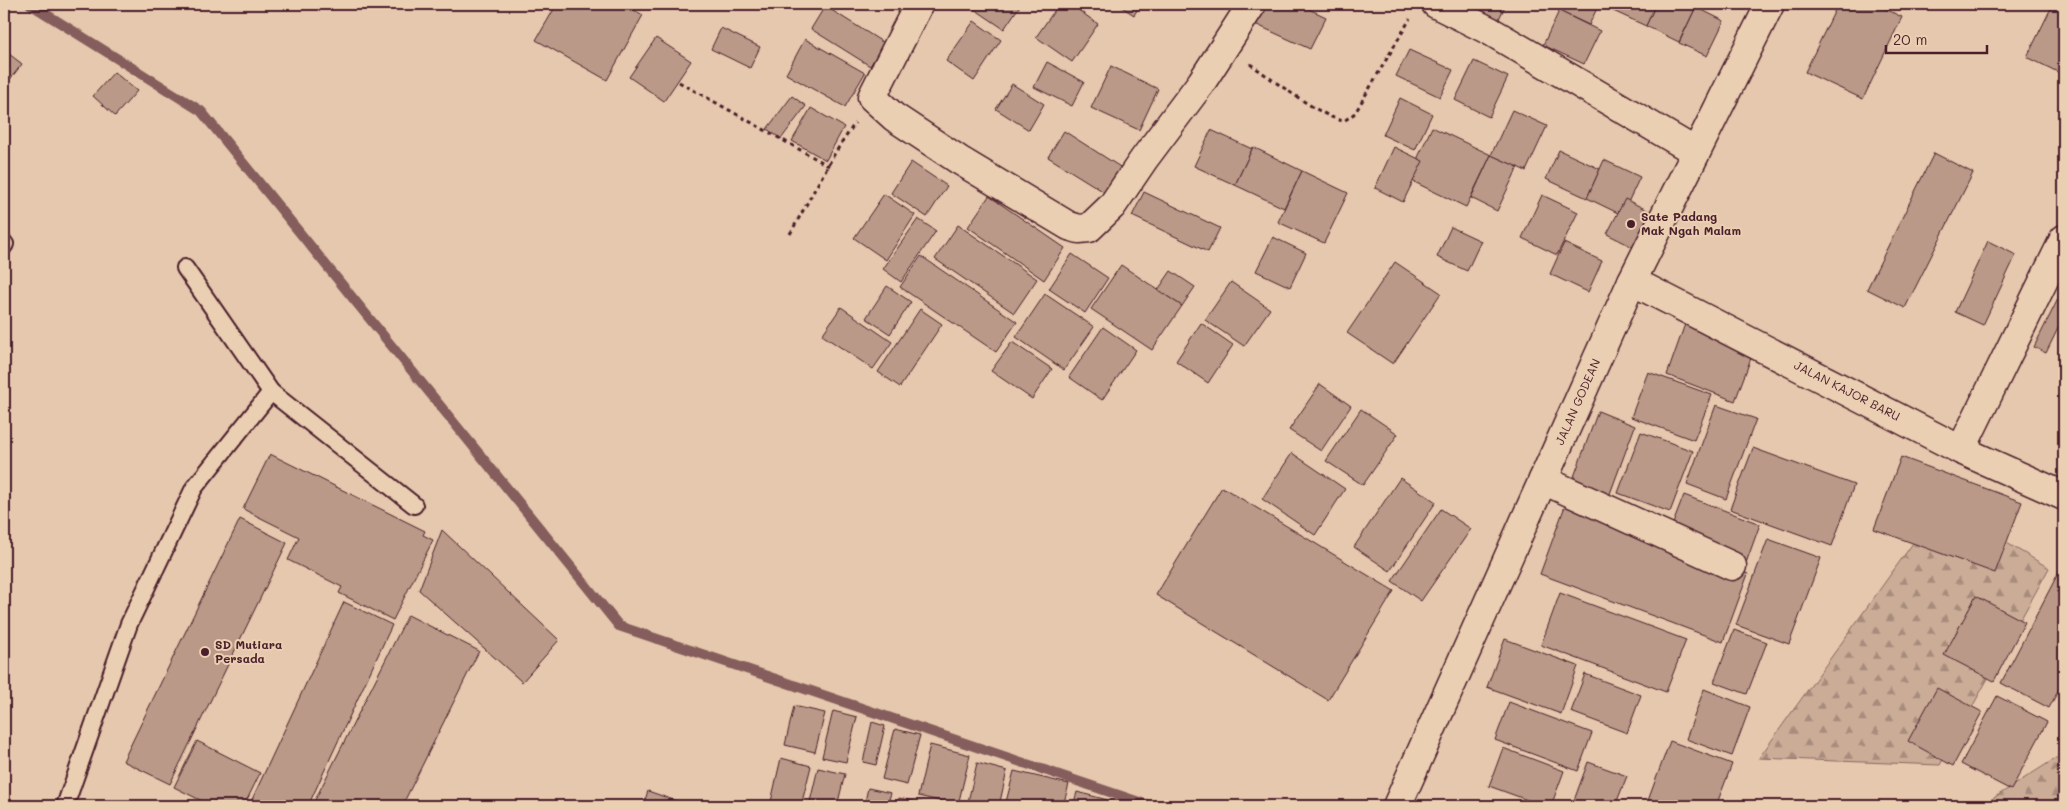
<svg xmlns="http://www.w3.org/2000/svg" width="2068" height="810" font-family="Mali,sans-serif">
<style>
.forest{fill:url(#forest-firs);stroke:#8a6661}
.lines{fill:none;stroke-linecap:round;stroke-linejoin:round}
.stream{stroke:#845d5b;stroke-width:10}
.building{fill:#ba9988;stroke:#4a1f2b}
.service-casing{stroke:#4a1f2b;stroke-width:20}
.minor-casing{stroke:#4a1f2b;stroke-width:31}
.primary-casing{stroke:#4a1f2b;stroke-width:31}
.path{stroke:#4a1f2b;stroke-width:3;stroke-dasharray:4 4;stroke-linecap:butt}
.service{stroke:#ebcfb2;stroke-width:16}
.minor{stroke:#ebcfb2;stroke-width:28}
.primary{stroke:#ebcfb2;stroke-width:28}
.poi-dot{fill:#4a1f2b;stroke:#ebcfb2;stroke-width:2}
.labels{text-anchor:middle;stroke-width:4;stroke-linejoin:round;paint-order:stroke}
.poi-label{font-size:12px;font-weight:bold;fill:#4a1f2b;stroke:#ebcfb2;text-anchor:start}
.street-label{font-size:12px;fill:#4a1f2b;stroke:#ebcfb2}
</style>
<defs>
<pattern id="forest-firs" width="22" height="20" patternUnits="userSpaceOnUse" patternTransform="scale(1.25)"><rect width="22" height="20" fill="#cbac97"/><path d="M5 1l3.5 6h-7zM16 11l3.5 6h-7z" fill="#a78b7b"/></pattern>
</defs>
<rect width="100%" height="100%" fill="#e5c8ad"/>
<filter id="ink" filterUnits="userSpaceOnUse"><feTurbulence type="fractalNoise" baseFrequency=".02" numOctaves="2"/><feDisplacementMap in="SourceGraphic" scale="10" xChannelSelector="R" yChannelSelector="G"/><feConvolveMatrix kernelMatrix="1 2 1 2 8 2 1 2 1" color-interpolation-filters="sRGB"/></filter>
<g filter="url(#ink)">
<g class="forest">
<polygon points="1941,504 2049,568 1940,765 1759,758"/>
<polygon points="2064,753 2064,806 1981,806"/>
</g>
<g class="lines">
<polyline class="stream" points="30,4 201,111 619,626 1151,806"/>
</g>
<g class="building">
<polygon points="557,4 623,4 643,15 607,80 536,40"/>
<polygon points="967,4 1021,4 1004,29"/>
<polygon points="1059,4 1070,4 1098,24 1072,62 1036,37"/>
<polygon points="1117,4 1141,4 1134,15"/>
<polygon points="1264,4 1298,4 1326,17 1310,49 1255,24"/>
<polygon points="1471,4 1506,4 1497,23 1468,9"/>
<polygon points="1562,4 1599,4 1589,25 1559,11"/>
<polygon points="1614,4 1656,4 1646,26 1611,10"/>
<polygon points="1656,4 1689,4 1696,7 1679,42 1646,26"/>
<polygon points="1838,4 1875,4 1902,17 1863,99 1805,72"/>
<polygon points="2053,4 2064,4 2064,75 2027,57"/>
<polygon points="825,6 884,43 870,66 811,29"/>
<polygon points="1696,7 1724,21 1707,56 1679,43"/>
<polygon points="1559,11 1600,31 1584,64 1543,45"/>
<polygon points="974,21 1001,40 974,81 946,61"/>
<polygon points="721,28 760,47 750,68 711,49"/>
<polygon points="656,38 691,61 664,101 629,77"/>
<polygon points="805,39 865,73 845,107 786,74"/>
<polygon points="4,50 22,64 4,87"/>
<polygon points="1409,50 1453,70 1440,97 1396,76"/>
<polygon points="1474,61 1508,77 1489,117 1455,100"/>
<polygon points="1047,62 1084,82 1072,106 1034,87"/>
<polygon points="1111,66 1158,89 1139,130 1091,108"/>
<polygon points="114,72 137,91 115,116 93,96"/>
<polygon points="1012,84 1044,104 1029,130 996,109"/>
<polygon points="792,96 806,106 781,139 767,129"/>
<polygon points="1400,98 1432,114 1415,150 1383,135"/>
<polygon points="811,108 844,127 826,160 792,141"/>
<polygon points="1512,110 1547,126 1526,171 1491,155"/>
<polygon points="1432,127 1491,155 1466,207 1408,179"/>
<polygon points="1211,130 1252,149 1235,185 1194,166"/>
<polygon points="1064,131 1125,170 1109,195 1048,157"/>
<polygon points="1253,147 1302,171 1284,208 1235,185"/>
<polygon points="1394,147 1423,161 1403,202 1375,188"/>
<polygon points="1559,150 1600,169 1587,198 1546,179"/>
<polygon points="1934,153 1973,173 1905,308 1867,289"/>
<polygon points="1491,155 1518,167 1497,211 1471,198"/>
<polygon points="1604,160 1640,177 1622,215 1587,198"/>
<polygon points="911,162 947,186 927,217 891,193"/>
<polygon points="1302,171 1348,193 1324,243 1278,222"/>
<polygon points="1144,192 1220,228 1208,252 1132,216"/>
<polygon points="884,194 915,215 886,260 854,238"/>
<polygon points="1542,195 1578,212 1557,255 1522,238"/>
<polygon points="989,196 1065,248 1044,280 968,227"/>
<polygon points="1625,199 1655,214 1637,249 1607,234"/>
<polygon points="918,219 936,231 901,282 883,269"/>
<polygon points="958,225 1037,279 1014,313 935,259"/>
<polygon points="1451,227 1481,241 1467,271 1437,257"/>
<polygon points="1273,237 1306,253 1290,287 1256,271"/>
<polygon points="1988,241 2016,255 1983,325 1955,312"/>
<polygon points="1564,243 1602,261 1588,292 1550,274"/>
<polygon points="1072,254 1108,278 1085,313 1049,289"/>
<polygon points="921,256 1017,322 996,352 900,287"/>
<polygon points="1395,262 1441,293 1393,364 1347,333"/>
<polygon points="1121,265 1182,306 1152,350 1091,309"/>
<polygon points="1171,271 1195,287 1182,306 1158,290"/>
<polygon points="1231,282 1270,309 1244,346 1205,320"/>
<polygon points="887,286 911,302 890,334 866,318"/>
<polygon points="1045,294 1094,327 1064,370 1016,337"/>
<polygon points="2060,295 2064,297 2064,316 2046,353 2034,347"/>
<polygon points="841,307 892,342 873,369 822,335"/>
<polygon points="920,309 942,324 900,387 878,372"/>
<polygon points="1201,323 1233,345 1208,383 1176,361"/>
<polygon points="1685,324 1754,350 1735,401 1667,375"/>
<polygon points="1103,327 1136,350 1102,400 1069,377"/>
<polygon points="1012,342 1052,369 1032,399 991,371"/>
<polygon points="1648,372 1712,395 1694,440 1631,417"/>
<polygon points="1320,384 1351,406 1321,451 1289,430"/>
<polygon points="1716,405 1756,419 1726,499 1687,484"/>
<polygon points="1361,409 1398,434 1363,485 1326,461"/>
<polygon points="1598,411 1635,426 1608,499 1571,485"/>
<polygon points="1641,432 1693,451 1670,512 1618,493"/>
<polygon points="1753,448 1854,485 1832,546 1730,509"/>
<polygon points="1292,453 1345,489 1315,535 1262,499"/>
<polygon points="270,454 425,531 423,535 433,540 393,620 339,593 342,587 288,560 299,537 243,509"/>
<polygon points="1901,457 2022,502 1995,573 1874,529"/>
<polygon points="1400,478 1436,502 1390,571 1354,547"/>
<polygon points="1222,487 1394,591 1328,700 1156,595"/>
<polygon points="1684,495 1760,524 1746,563 1669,534"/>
<polygon points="1565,506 1748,574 1723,642 1540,574"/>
<polygon points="1441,509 1471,529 1421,601 1392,581"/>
<polygon points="240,519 287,543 170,784 123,761"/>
<polygon points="442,530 559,640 522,682 419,590"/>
<polygon points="1768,539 1821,558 1789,644 1736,625"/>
<polygon points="2064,562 2064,680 2049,708 2001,683"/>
<polygon points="1560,593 1686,640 1666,692 1541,645"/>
<polygon points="1976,596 2025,622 1994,681 1944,655"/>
<polygon points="344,602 392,625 308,806 249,806"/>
<polygon points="408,615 479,651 402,806 312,806"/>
<polygon points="1734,630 1767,642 1747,694 1714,682"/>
<polygon points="1505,639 1578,666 1561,714 1487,687"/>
<polygon points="1585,674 1641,695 1627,733 1571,712"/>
<polygon points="1937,688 1982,712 1953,766 1908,741"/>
<polygon points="1704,689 1750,707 1732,756 1686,739"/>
<polygon points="1997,696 2047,722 2011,790 1961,764"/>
<polygon points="1509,702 1592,733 1578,771 1495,740"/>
<polygon points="794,706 825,713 815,752 785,745"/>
<polygon points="833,711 857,717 846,762 822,757"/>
<polygon points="872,722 885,726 876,765 863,762"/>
<polygon points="895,729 920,735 907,785 882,779"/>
<polygon points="197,741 260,773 244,806 212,806 174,787"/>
<polygon points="1670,741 1732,764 1716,806 1646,806"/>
<polygon points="930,745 970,755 958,805 918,796"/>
<polygon points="1503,748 1564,771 1551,806 1544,806 1489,786"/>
<polygon points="781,758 811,766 801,806 770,806"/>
<polygon points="1588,762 1627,776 1615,806 1572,806"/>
<polygon points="977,763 1007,771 999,806 967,806"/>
<polygon points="818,768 845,774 837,806 809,806"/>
<polygon points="1014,771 1069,784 1063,806 1005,806"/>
<polygon points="868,788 891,793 887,806 864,806"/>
<polygon points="648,791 682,803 681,806 643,806"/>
<polygon points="1077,792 1119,803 1118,806 1073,806"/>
<polygon points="899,798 935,806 897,806"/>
</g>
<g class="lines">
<defs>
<g id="service">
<polyline points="4,246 5,244"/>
<polyline points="185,268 271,392 414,505"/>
<polyline points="65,806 129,624 194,488 271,392"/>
</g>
<g id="minor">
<polyline points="919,4 872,97 894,117 959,160 1069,226 1079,229 1089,228 1112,206 1144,159 1201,83 1252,4"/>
<polyline points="1436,4 1490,31 1696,152"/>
<polyline points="1632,281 1961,450 2064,496"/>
<polyline points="1961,450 2064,239"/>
<polyline points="1543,480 1732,566"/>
</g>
<polyline id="primary" points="1397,806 1632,281 1770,4"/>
</defs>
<use href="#service" class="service-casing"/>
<use href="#minor" class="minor-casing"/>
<use href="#primary" class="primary-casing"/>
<g class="path">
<path d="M1250,64C1269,77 1324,119 1344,121L1355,113L1410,19"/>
<polyline points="679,82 829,166"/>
<polyline points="790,234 835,153 855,123"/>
</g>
<use href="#service" class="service"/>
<use href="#minor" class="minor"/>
<use href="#primary" class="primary"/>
</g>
</g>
<g class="poi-dot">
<circle cx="1631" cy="224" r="5"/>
<circle cx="205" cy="652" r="5"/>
</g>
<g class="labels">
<g class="poi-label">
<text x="1641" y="221">Sate Padang<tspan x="1641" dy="14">Mak Ngah Malam</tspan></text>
<text x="215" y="649">SD Mutiara<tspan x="215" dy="14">Persada</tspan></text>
</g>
<g class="street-label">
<text transform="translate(1847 391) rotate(27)" y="4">JALAN KAJOR BARU</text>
<text transform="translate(1578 402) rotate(-66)" y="4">JALAN GODEAN</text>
</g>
</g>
<rect width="2068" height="810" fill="none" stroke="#ebcfb2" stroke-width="20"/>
<rect x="10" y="10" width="2048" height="790" fill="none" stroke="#4a1f2b" stroke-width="2" filter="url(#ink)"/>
<path d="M1886 45v8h101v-8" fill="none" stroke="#4a1f2b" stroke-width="2.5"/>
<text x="1893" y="45" font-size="15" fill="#4a1f2b" stroke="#ebcfb2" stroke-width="4" paint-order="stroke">20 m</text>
</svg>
